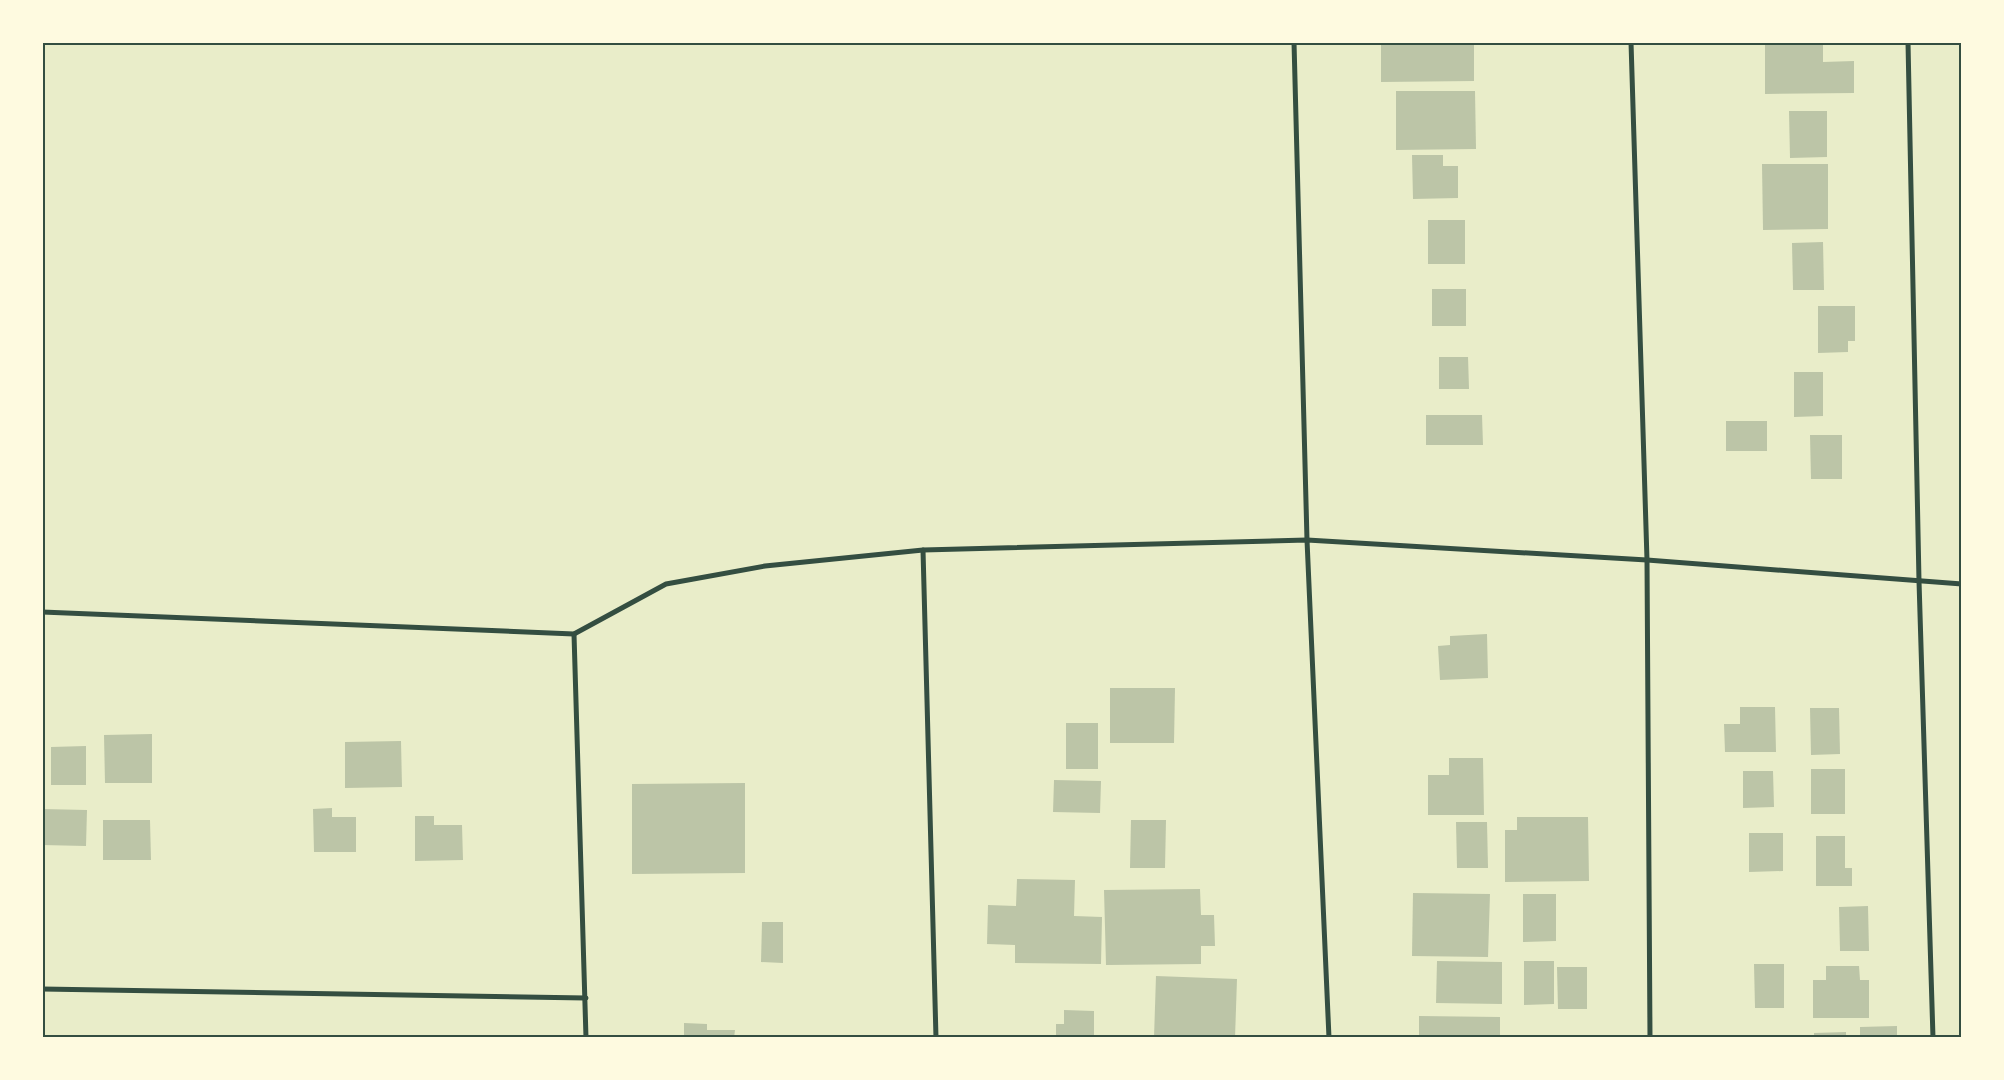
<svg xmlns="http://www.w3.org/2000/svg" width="2004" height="1080" font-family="'DM Sans',sans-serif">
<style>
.building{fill:#bcc5a7}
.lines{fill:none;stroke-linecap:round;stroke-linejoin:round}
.minor{stroke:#344e41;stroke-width:5}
.neatline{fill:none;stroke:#344e41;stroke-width:2}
</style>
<rect width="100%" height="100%" fill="#e9edc9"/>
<g class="building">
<polygon points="1381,42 1474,42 1474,81 1381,82"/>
<polygon points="1765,44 1823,44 1823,62 1854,61 1854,93 1765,94"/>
<polygon points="1396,91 1475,91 1476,149 1396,150"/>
<polygon points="1789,111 1827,111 1827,157 1790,158"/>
<polygon points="1412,155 1443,155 1443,166 1458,166 1458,198 1413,199"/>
<polygon points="1762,164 1828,164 1828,229 1763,230"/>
<rect x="1428" y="220" width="37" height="44"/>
<polygon points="1823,242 1824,290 1793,290 1792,243"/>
<rect x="1432" y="289" width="34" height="37"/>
<polygon points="1818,306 1855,306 1855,341 1848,341 1848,352 1818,353"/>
<polygon points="1439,357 1468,357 1469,389 1439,389"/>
<polygon points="1794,372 1823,372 1823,416 1794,417"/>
<polygon points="1426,415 1482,415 1483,445 1426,445"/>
<rect x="1726" y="421" width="41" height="30"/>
<polygon points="1810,435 1842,435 1842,479 1811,479"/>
<polygon points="1487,634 1488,678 1440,680 1438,646 1450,645 1450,636"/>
<polygon points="1110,688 1175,688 1174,743 1110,743"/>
<polygon points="1740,707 1775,707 1776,752 1725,752 1724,724 1740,724"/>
<polygon points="1810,708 1839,708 1840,754 1811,755"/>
<rect x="1066" y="723" width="32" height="46"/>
<polygon points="152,734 152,783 105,783 104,735"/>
<polygon points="401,741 402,787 345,788 345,742"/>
<polygon points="86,746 86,785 51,785 51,747"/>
<polygon points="1449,758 1483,758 1484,815 1428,815 1428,775 1449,775"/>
<rect x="1811" y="769" width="34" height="45"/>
<polygon points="1743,771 1773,771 1774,807 1743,808"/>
<polygon points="1054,780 1101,781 1100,813 1053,812"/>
<polygon points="745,783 745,873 632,874 632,784"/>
<polygon points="332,808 332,817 356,817 356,852 314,852 313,809"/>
<polygon points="42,809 87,810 86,846 42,845"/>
<polygon points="415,816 434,816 434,825 462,825 463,860 415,861"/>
<polygon points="1517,817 1588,817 1589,881 1505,882 1505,830 1517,830"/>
<polygon points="103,820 150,820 151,860 103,860"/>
<polygon points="1131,820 1166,820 1165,868 1130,868"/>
<polygon points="1456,822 1487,822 1488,868 1457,868"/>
<polygon points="1749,833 1783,833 1783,871 1749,872"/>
<polygon points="1816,836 1845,836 1845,868 1852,868 1852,886 1816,886"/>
<polygon points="1017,879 1075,880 1074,916 1102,917 1101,964 1015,963 1015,945 987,944 988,905 1016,906"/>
<polygon points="1200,889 1201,915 1214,915 1215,946 1201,946 1201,964 1106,965 1104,890"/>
<polygon points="1413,893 1490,894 1488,957 1412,956"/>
<polygon points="1523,894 1556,894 1556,941 1523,942"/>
<polygon points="1868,906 1869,951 1840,951 1839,907"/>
<polygon points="762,922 783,922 783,963 761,962"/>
<polygon points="1437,961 1502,962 1502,1004 1436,1003"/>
<polygon points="1524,961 1554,961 1554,1004 1524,1005"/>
<polygon points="1754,964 1784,964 1784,1008 1755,1008"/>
<polygon points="1826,966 1859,966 1860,980 1869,980 1869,1018 1813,1018 1813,980 1826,980"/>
<polygon points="1557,967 1587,967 1587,1009 1558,1009"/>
<polygon points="1156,976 1237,979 1235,1038 1154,1038"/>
<polygon points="1064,1010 1094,1011 1094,1038 1056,1038 1056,1024 1064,1024"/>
<polygon points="1419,1016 1500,1017 1500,1038 1419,1038"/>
<polygon points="684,1023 707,1024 707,1030 735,1030 734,1038 684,1038"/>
<polygon points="1897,1026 1897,1038 1860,1038 1860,1027"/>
<polygon points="1846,1032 1846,1038 1814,1038 1814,1033"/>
<polygon points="769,1035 789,1036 789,1038 769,1038"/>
</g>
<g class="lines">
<g class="minor">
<polyline points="1294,42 1307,540 1329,1038"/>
<polyline points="1631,42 1647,560 1650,1038"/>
<polyline points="1908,42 1919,581 1933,1038"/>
<polyline points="923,550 936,1038"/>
<polyline points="42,612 574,634 666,584 765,566 923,550 1307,540 1647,560 1962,584"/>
<polyline points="574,634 586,1038"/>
<polyline points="42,989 586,998"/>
</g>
</g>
<rect width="2004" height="1080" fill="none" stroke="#fefae0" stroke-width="88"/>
<rect x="44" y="44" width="1916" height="992" class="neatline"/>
</svg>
